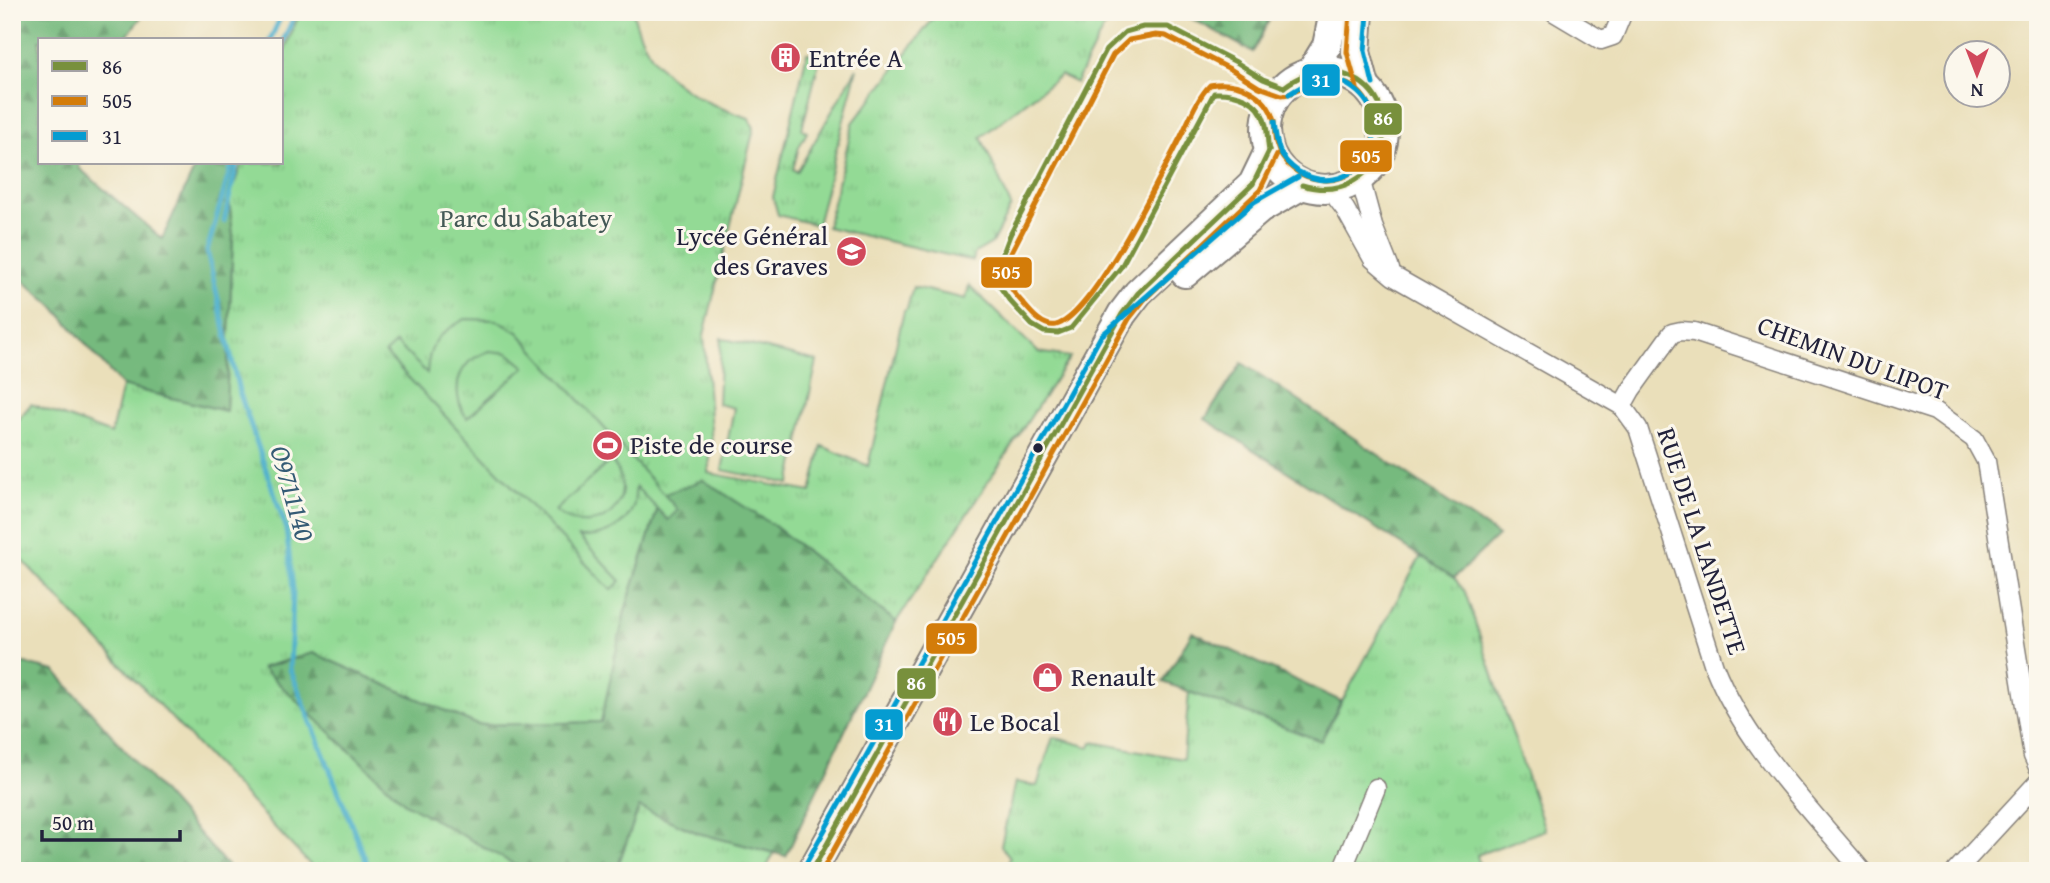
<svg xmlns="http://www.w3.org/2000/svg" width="2050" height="883" font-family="'Gentium Book Plus',serif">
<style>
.grass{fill:url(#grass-tufts);stroke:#5a7e68;stroke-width:2}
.forest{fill:url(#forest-firs);stroke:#4c6e5c;stroke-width:2}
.pitch{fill:#93da95;stroke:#5a7e68;stroke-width:2;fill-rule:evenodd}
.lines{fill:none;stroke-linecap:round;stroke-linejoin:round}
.stream{stroke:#4eb0cd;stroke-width:5}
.minor-casing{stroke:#86807a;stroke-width:21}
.primary-casing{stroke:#86807a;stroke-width:32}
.minor{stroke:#fff;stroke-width:18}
.primary{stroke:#fff;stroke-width:28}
.bus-1-casing{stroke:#fbf7ec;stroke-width:10}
.bus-2-casing{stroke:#fbf7ec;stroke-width:10}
.bus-3-casing{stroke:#fbf7ec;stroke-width:10}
.bus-1{stroke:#78903c;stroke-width:5}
.bus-2{stroke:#d37c09;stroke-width:5}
.bus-3{stroke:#059cd1;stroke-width:5}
.bus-dot{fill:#22223b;stroke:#fbf7ec;stroke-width:2.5}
.labels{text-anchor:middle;stroke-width:6;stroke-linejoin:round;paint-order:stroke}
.poi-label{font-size:26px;fill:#22223b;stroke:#fbf7ec;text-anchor:start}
.park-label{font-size:26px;fill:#445956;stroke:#fbf7ec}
.street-label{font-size:26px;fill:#22223b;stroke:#fbf7ec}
.water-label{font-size:28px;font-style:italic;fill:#345b75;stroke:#fbf7ec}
.line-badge{stroke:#fbf7ec;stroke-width:2.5}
.badge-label{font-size:19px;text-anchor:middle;font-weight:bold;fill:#fff}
</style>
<defs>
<pattern id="grass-tufts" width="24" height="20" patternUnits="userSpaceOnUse" patternTransform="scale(1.75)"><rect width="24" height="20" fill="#93da95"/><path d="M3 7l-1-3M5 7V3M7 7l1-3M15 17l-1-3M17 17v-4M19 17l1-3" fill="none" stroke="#7ebb81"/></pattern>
<pattern id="forest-firs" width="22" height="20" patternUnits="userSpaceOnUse" patternTransform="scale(1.75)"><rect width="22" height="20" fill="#76ba7e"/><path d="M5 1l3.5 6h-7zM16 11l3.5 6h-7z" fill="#609768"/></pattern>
</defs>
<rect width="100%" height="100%" fill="#fbf7ec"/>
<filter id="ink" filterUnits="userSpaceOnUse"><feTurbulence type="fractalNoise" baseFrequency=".0143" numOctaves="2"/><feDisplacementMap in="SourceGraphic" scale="14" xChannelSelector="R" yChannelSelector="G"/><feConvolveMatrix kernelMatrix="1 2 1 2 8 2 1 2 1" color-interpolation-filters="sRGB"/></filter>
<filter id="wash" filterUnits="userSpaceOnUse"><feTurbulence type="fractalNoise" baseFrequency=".00686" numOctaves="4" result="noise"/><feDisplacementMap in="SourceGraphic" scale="28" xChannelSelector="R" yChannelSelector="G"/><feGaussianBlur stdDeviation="1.57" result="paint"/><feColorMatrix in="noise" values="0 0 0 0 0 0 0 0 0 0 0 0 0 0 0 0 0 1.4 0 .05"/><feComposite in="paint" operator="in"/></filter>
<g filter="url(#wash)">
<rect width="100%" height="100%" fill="#eadfba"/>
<g class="grass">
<path d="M300,12H633C647,74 694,101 749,118L754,128L704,335L712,444L708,473L811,492L822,446L868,466L904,311L907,309L913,287L966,299L969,285L1038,352L1070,357L896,622L773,525L662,495L625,611L602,722L478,725L313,653L263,667L405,803L526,871H316L12,549V427L31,404L111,434L122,386L226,411L233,236L229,199L242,163H282V56Z"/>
<polygon points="938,12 1124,12 1103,29 1076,83 1061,75 981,137 1011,206 992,243 975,253 973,261 827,227 853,123"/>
<polygon points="815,48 822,50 802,129 807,132 799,147 793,169 797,172 857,68 817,225 778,215 773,197 807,53 813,54"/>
<polygon points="1421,556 1454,578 1465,592 1545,830 1477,855 1481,871 1027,871 1008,864 1010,858 1001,846 1015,782 1037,786 1053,737 1090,747 1092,742 1183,759 1189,692 1321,740"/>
<polygon points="639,807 698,833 774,853 765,871 616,871"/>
</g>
<g class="forest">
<polygon points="12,12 145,12 124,40 40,40 40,163 80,163 79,168 162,239 197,163 234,163 229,199 233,236 226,411 122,386 55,308 12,271"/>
<polygon points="1180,12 1273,12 1253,52"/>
<polygon points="1242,363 1277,386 1498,536 1454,578 1205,419"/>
<polygon points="703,480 773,525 896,622 786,856 698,833 639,807 616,871 526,871 405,803 262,668 313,653 478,725 601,722 625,611 662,495"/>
<polygon points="1192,632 1341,701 1321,741 1163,682"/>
<polygon points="12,661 55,671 232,871 12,871"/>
</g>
<g class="pitch">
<path d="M465,319L496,320L518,332L678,510L668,520L636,487C635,492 635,498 634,504C627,528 601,538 579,537L621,581L611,590L385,353L396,343L427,373C429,342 438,334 465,319ZM489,351L508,353L525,367L467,418C455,401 453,378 469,362C474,357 483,354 489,351ZM611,460C644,501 596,543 555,511Z"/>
<polygon points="721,338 817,361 790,484 722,470 734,408 718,404"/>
</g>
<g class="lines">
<g class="stream">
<polyline points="270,40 283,12"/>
<polyline points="282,44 296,12"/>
<polyline points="232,163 207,251 239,391 286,528 293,590 290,669 370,871"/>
<polyline points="224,221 237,163"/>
</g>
</g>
</g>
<g filter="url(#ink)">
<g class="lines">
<defs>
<g id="minor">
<polyline points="1554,12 1601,40 1613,36 1623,12"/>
<polyline points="1360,178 1373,226 1390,269"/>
<path d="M1330,189L1345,209L1373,259L1393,276L1622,406L1638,428L1714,666C1745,744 1809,807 1862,871"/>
<polyline points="1622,406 1631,390 1672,333 1681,331 1694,332 1935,411 1974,439 1986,461 2033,756 2038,767"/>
<polyline points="1346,871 1345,863 1376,788"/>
<polyline points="1956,871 2038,782"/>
</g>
<g id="primary">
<polyline points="1359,12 1356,52 1365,86"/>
<circle cx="1325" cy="130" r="59"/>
<polyline points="1311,72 1327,46 1334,12"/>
<polyline points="1185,273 1260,209 1302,185"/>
<polyline points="812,871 1122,314 1138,293 1253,184 1269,151"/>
</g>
</defs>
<use href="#minor" class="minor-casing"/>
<use href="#primary" class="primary-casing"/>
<use href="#minor" class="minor"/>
<use href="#primary" class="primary"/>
<defs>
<g id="bus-1">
<path d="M1284,87C1301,74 1318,68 1339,73C1419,94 1384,210 1302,185"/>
<path d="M1269,151C1267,142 1268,131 1265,122C1259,99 1235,92 1214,93L1121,267L1071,328L1058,333L1044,332L1032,325L1009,300L998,284L995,274L1010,235L1106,50L1125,32L1143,27H1168L1236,62L1263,79L1284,87"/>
<polyline points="812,871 1122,314 1138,293 1253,184 1269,151"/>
</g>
<g id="bus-2">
<polyline points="1350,12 1347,52 1357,88"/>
<path d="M1156,35L1166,36L1232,70L1259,87L1282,95C1300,95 1311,75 1338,81C1394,94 1380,184 1323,180C1301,179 1282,165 1276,143C1274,136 1275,129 1274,121C1267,93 1237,80 1210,85C1197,98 1189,120 1181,136C1162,172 1093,316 1056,325C1042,328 1029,310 1022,302C1009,288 1003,278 1008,259L1113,55L1129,40Z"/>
<polyline points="822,871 1129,319 1145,299 1260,190 1277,155"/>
</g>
<g id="bus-3">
<polyline points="1368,13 1365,51 1373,84"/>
<path d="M1274,122C1275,131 1276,140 1279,149C1282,158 1291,167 1299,172C1358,206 1407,120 1348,85C1328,73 1307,82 1289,94"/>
<polyline points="804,867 1101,336 1254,202 1298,177"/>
</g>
</defs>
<use href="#bus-1" class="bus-1-casing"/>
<use href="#bus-2" class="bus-2-casing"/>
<use href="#bus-3" class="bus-3-casing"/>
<use href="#bus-1" class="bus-1"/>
<use href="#bus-2" class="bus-2"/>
<use href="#bus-3" class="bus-3"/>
</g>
</g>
<defs>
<symbol id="building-disc" viewBox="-11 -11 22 22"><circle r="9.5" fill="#d1495b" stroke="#fbf7ec"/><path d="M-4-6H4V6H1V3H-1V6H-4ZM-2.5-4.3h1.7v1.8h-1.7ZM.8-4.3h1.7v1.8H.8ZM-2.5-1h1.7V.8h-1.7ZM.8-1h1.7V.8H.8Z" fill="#fff"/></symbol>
<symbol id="school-disc" viewBox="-11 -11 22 22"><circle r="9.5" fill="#d1495b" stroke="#fbf7ec"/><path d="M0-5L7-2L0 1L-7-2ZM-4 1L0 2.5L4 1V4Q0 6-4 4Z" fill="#fff"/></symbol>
<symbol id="stadium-disc" viewBox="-11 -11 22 22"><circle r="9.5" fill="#d1495b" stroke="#fbf7ec"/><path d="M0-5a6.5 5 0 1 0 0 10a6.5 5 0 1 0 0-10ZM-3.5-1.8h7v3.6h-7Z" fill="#fff"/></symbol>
<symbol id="shop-disc" viewBox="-11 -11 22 22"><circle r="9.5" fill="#d1495b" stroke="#fbf7ec"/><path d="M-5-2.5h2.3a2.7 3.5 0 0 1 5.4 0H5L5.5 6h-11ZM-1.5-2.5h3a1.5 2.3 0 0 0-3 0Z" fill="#fff"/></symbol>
<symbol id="restaurant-disc" viewBox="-11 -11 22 22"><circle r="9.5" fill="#d1495b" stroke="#fbf7ec"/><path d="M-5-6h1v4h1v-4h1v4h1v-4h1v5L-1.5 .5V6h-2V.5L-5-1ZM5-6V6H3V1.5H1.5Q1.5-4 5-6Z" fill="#fff"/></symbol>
</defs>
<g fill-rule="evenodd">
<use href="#building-disc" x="768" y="40" width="35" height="35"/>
<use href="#school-disc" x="834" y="234" width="35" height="35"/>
<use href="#stadium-disc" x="590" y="428" width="35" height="35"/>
<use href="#shop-disc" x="1030" y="660" width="35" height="35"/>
<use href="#restaurant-disc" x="930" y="704" width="35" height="35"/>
</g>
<circle class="bus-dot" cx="1038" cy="448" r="6"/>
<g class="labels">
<g class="poi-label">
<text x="809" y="67">Entrée A</text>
<text x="828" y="245" text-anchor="end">Lycée Général<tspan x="828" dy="30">des Graves</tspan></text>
<text x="630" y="454">Piste de course</text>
<text x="1071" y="686">Renault</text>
<text x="970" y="731">Le Bocal</text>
</g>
<g class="park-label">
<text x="526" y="227">Parc du Sabatey</text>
</g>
<g class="street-label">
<text transform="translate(1853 358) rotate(20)" y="9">CHEMIN DU LIPOT</text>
<text transform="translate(1702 541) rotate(72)" y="9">RUE DE LA LANDETTE</text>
</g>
<g class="water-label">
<text transform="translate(293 493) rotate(74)" y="10">O9711140</text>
</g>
</g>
<g class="line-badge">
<rect x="1301" y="63" width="40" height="34" rx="7" fill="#059cd1"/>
<rect x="1363" y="102" width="40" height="34" rx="7" fill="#78903c"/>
<rect x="1339" y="139" width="54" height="34" rx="7" fill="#d37c09"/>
<rect x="980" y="256" width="53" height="33" rx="7" fill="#d37c09"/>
<rect x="925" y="622" width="53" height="33" rx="7" fill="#d37c09"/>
<rect x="896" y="667" width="41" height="33" rx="7" fill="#78903c"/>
<rect x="864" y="708" width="40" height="33" rx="7" fill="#059cd1"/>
</g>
<g class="badge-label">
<text x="1321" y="87">31</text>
<text x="1383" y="125">86</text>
<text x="1366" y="163">505</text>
<text x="1006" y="279">505</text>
<text x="951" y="645">505</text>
<text x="916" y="690">86</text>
<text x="884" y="731">31</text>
</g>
<rect width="2050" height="883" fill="none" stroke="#fbf7ec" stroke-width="42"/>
<rect x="38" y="38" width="245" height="126" fill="#fbf7ec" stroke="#a4a2a5" stroke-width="2"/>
<rect x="52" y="61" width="35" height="10" fill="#78903c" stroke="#a4a2a5" stroke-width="2"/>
<text x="102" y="74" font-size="21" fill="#22223b">86</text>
<rect x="52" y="96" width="35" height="10" fill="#d37c09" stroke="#a4a2a5" stroke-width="2"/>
<text x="102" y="108" font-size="21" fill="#22223b">505</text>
<rect x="52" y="131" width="35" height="10" fill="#059cd1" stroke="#a4a2a5" stroke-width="2"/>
<text x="102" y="144" font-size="21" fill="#22223b">31</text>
<g transform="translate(1977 74) rotate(180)"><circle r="33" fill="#fbf7ec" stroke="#a4a2a5" stroke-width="2"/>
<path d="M0-5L12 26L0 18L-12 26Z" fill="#d1495b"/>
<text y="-10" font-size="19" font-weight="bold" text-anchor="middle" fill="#22223b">N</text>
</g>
<path d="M42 830v10h138v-10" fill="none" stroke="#22223b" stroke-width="3.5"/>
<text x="52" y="830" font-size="21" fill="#22223b" stroke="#fbf7ec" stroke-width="5" paint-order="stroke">50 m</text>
</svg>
